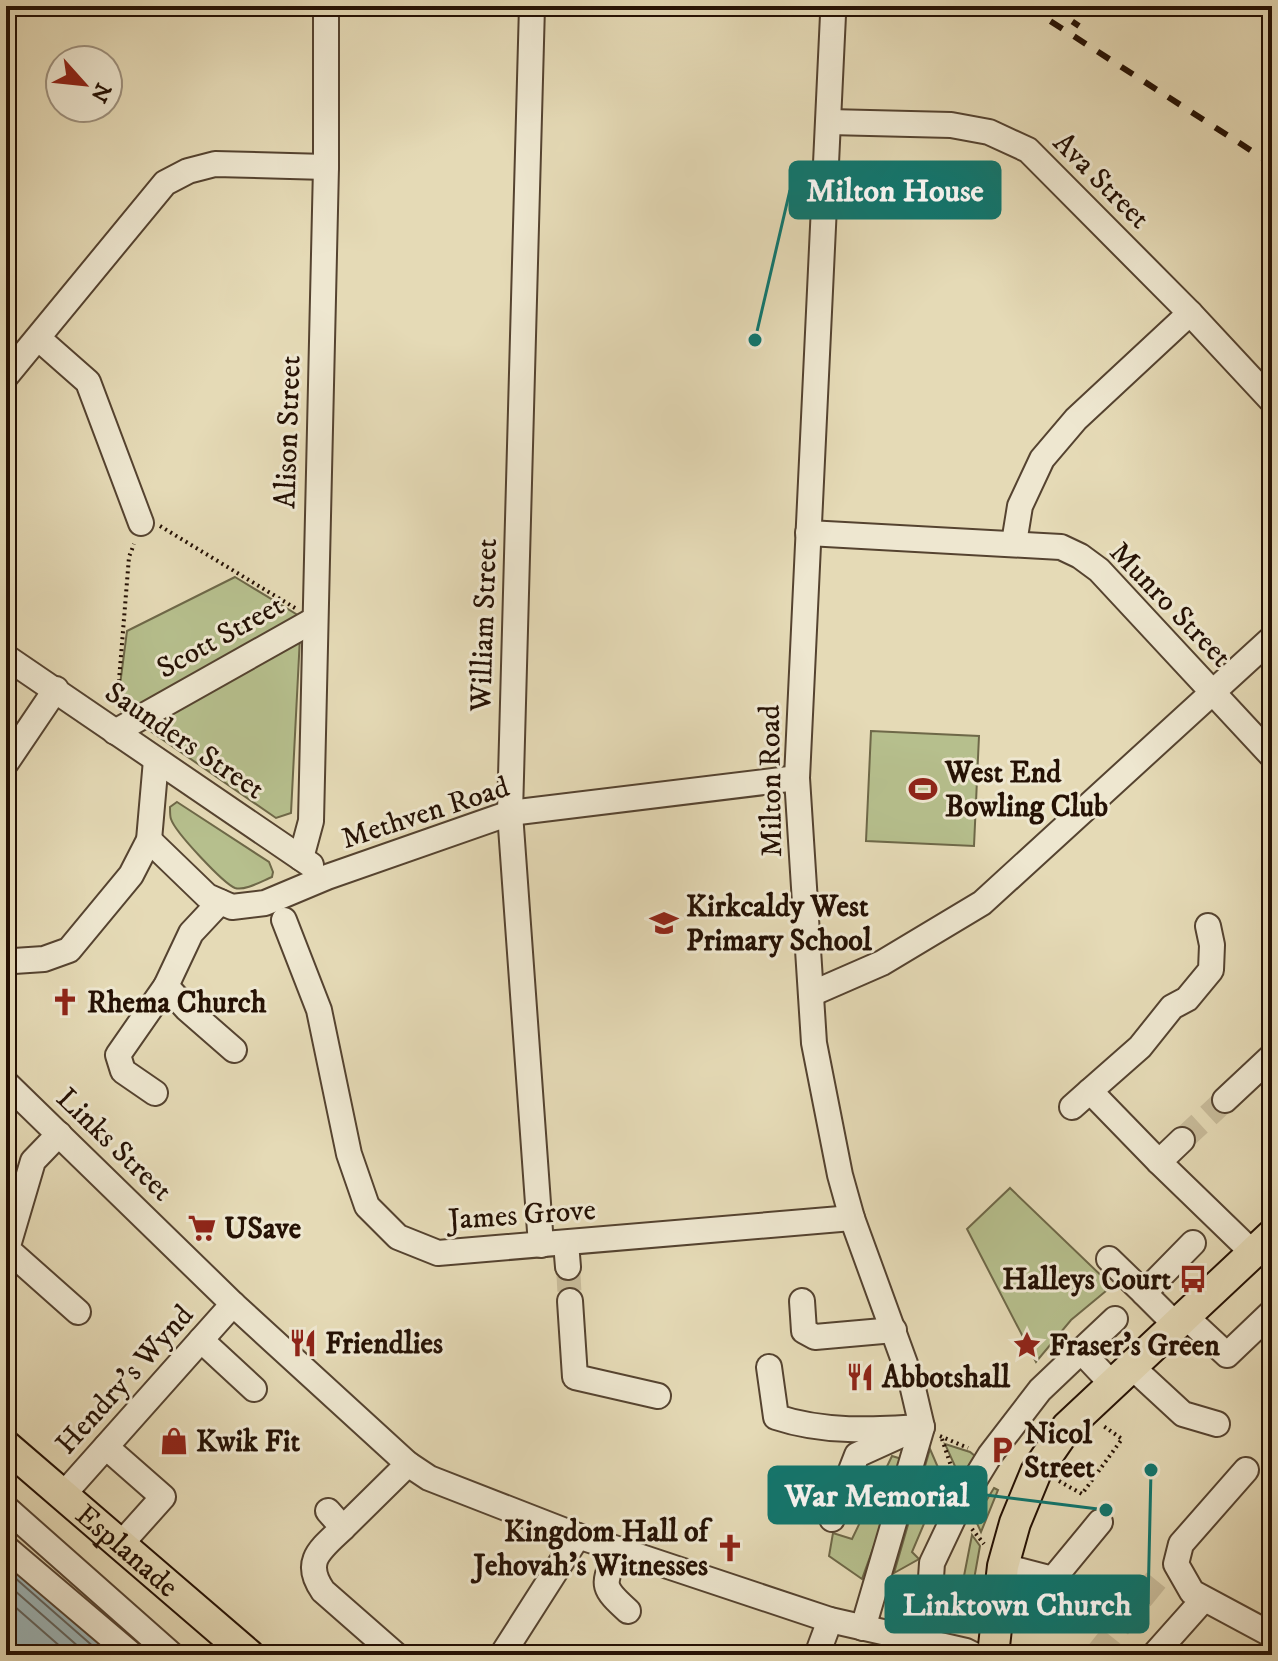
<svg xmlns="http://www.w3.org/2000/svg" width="1278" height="1661" font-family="'IM FELL DW Pica',serif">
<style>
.green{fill:#b6bf8d;stroke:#6e6848;stroke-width:2}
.water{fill:#9db7ba;stroke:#6d7571;stroke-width:2}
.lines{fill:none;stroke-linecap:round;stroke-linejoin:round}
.shore{stroke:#61645f;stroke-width:2}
.minor-tunnel{stroke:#c8bc9b;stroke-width:24;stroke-dasharray:24 12;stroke-linecap:butt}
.minor-casing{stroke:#554330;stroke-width:28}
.major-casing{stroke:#251104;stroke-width:34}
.path{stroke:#251104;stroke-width:4;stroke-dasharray:2 4;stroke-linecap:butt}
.minor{stroke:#eee7d0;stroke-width:24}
.major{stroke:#e5dab6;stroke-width:30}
.rail{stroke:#251104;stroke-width:6;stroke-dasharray:14 14;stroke-linecap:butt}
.labels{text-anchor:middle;stroke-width:6;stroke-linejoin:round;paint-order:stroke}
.street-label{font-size:30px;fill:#251104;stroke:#eee7d0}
.poi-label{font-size:30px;font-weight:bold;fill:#251104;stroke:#eee7d0;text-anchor:start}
.leader{fill:none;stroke:#0f766e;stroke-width:3}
.callout-dot{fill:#0f766e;stroke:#eee7d0;stroke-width:3}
.callout{fill:#0f766e;stroke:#0f766e;stroke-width:3}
.callout-label{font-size:32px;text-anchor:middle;font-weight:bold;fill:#fff}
</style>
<rect width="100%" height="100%" fill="#e5dab6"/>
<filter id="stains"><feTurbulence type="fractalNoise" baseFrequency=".0025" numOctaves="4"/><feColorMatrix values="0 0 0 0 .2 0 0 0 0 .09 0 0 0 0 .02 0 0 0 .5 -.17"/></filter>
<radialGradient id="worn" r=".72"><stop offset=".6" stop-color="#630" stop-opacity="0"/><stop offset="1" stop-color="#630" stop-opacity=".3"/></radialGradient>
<g class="green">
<polygon points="235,577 301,617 291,813 276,818 117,708 127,631"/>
<polygon points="871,731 979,736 974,846 866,841"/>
<path d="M177,802L269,862L273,872L272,877C262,881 245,891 235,888C223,883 175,832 171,819C170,817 170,809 170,807Z"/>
<polygon points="1010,1188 1112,1286 1071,1320 1036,1362 967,1229"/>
<polygon points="945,1444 970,1452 975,1456 964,1473 958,1473"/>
<polygon points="930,1449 943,1479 912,1552 919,1559 894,1573"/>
<polygon points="892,1456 905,1460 862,1579 829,1556 833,1533 852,1539"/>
<polygon points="994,1488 998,1490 981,1532 975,1519"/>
<polygon points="972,1535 980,1546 973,1585 963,1596 954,1587 964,1576"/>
</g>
<polygon class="water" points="6,1560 116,1655 6,1655"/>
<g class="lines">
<g class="shore">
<polyline points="6,1570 103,1655"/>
<polyline points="6,1583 88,1655"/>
<polyline points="6,1599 70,1655"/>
</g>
<g class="minor-tunnel">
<polyline points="1182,1140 1225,1100"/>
<polyline points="568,1267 570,1301"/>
<polyline points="1096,1655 1161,1574"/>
</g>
<defs>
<g id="minor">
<polyline points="532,6 510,813 541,1245"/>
<polyline points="836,6 833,15 797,778 814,1043 840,1175 852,1218 911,1380 922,1427 863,1628"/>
<polyline points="6,8 7,6"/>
<polyline points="829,122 951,125 989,132 1028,150 1190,313 1272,401"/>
<polyline points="38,338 88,382 141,523"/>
<polyline points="6,376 165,183 188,171 215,164 326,167"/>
<polyline points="808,533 1061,547 1080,556 1099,570 1272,756"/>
<polyline points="1014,543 1020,506 1042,459 1076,419 1190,313"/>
<polyline points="6,657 311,865"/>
<polyline points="115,732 314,620"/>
<polyline points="6,763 56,689"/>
<polyline points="149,840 207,896 232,907 265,903 327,877 510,813 797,778"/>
<polyline points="301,858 311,821 326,167 326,6"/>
<polyline points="284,920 319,1010 349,1154 367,1206 398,1237 438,1253 852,1218"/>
<polyline points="6,965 14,961 44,959 69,950 131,875 149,840 156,760"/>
<polyline points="166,986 187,1009 234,1050"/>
<polyline points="811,994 882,963 982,903 1272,638"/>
<polyline points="6,1083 233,1304 408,1464 429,1478 578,1536 830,1620 966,1651 974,1655"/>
<polyline points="1090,1091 1140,1047 1172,1007 1187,999 1211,970 1212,945 1208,926"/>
<polyline points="155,1093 123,1071 118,1055 166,986 191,933 220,902"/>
<polyline points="1225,1100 1272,1056"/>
<polyline points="1072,1107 1090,1091 1159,1162 1253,1253"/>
<polyline points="59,1134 33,1161 7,1249 78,1312"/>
<polyline points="1159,1162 1182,1140"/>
<polyline points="566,1243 568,1267"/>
<polyline points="1109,1259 1144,1293"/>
<polyline points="570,1301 575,1377 658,1396"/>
<polyline points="802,1301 804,1331 815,1337 894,1330"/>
<polyline points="1184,1315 1227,1355 1271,1313"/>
<polyline points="1175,1324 1144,1293 1193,1243"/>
<polyline points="201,1340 254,1389"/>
<polyline points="1081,1351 1115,1319"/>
<polyline points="1131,1366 1183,1414 1217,1424"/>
<path d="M769,1367L776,1417C824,1433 873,1430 922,1427"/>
<polyline points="106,1447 163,1497 120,1545"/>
<polyline points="1246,1470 1181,1544 1176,1564 1192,1592 1272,1635"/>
<polyline points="62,1496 233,1304"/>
<polyline points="6,1508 172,1655"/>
<path d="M328,1511L343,1528C321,1549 302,1561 323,1591L396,1655"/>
<polyline points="832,1519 857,1455 901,1435"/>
<polyline points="343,1528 408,1464"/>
<polyline points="6,1548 132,1655"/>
<path d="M617,1550C604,1585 599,1585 628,1611"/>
<polyline points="1003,1566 1053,1579 1100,1522"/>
<polyline points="930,1593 932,1563 960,1504 990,1455 1040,1390 1081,1351 1112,1384"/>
<polyline points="502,1655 578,1536"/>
<polyline points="817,1655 830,1620"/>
<polyline points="1154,1655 1203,1600"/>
</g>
<g id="major">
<path id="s1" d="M6,1446L249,1655"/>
<polyline points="993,1655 1003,1566 1015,1523 1036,1472 1067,1427 1272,1235"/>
</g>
</defs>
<use href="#minor" class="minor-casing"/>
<use href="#major" class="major-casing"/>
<g class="path">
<polyline points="160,526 295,608"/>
<polyline points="117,705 129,557 134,544"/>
<polyline points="940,1436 968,1448"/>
<polyline points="942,1439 954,1475"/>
<polyline points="1059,1481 1082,1494 1122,1439 1102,1425"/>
<polyline points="972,1529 984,1544"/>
<polyline points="950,1598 973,1612"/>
</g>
<use href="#minor" class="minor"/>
<use href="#major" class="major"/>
<g class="rail">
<polyline points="1027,6 1272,164"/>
<polyline points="1049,6 1079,26"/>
</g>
</g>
<defs>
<symbol id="stadium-bare" viewBox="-9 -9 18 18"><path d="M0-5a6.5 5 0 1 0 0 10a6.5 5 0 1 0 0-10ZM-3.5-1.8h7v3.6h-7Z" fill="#8f2418" stroke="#eee7d0" stroke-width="2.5" paint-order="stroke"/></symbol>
<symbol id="school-bare" viewBox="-9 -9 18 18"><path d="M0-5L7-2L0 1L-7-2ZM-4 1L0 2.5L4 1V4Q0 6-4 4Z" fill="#8f2418" stroke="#eee7d0" stroke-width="2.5" paint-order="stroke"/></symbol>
<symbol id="church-bare" viewBox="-9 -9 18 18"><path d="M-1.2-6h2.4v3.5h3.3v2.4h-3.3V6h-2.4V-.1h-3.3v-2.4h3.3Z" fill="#8f2418" stroke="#eee7d0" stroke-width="2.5" paint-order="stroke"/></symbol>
<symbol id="supermarket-bare" viewBox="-9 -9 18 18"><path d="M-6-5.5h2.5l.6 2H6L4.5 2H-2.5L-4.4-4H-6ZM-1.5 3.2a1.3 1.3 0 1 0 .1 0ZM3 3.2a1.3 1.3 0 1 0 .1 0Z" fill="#8f2418" stroke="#eee7d0" stroke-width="2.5" paint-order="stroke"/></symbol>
<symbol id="bus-bare" viewBox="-9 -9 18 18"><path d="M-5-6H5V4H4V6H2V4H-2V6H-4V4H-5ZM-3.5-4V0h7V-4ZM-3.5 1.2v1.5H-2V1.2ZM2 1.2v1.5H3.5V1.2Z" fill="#8f2418" stroke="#eee7d0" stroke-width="2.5" paint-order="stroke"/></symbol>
<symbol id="restaurant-bare" viewBox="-9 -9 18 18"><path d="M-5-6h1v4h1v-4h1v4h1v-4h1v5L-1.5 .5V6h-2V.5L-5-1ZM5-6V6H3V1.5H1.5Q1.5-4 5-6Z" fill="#8f2418" stroke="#eee7d0" stroke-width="2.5" paint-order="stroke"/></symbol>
<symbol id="sight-bare" viewBox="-9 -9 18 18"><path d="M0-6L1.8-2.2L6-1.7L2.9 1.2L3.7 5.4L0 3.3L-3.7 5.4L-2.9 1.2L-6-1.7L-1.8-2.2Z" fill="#8f2418" stroke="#eee7d0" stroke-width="2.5" paint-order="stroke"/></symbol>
<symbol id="shop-bare" viewBox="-9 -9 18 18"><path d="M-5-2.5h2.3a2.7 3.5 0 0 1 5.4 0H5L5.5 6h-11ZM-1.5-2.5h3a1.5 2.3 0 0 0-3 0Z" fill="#8f2418" stroke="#eee7d0" stroke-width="2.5" paint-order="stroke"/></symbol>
<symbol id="parking-bare" viewBox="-9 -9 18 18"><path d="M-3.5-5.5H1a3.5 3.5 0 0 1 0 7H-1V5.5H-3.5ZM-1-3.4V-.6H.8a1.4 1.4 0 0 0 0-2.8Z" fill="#8f2418" stroke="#eee7d0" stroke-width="2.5" paint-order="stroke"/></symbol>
</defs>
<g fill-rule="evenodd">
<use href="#stadium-bare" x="903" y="769" width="40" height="40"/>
<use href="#school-bare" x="644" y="903" width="40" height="40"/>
<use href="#church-bare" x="45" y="982" width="40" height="40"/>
<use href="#supermarket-bare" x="182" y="1208" width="40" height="40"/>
<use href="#bus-bare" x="1173" y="1259" width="40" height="40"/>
<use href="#restaurant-bare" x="283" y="1323" width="40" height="40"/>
<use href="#sight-bare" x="1007" y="1325" width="40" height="40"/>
<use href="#restaurant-bare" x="840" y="1357" width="40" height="40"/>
<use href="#shop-bare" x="154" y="1421" width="40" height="40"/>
<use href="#parking-bare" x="982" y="1430" width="40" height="40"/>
<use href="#church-bare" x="710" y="1528" width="40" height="40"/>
</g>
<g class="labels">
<g class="street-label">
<text transform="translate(1102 180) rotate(45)" y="10">Ava Street</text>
<text transform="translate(287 432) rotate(-88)" y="10">Alison Street</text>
<text transform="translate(1171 604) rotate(46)" y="10">Munro Street</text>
<text transform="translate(483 625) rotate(-88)" y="10">William Street</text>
<text transform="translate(220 636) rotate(-29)" y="10">Scott Street</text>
<text transform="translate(185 740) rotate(34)" y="10">Saunders Street</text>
<text transform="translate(770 781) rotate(-91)" y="10">Milton Road</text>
<text transform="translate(425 812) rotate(-18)" y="10">Methven Road</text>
<text transform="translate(115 1144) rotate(44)" y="10">Links Street</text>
<text transform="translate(522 1214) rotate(-4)" y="10">James Grove</text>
<text transform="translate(124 1379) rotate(-48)" y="10">Hendry's Wynd</text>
<text dy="10" stroke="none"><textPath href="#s1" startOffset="160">Esplanade</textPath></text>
</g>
<g class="poi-label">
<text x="945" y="782">West End<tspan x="945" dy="34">Bowling Club</tspan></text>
<text x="686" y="916">Kirkcaldy West<tspan x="686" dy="34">Primary School</tspan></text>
<text x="87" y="1012">Rhema Church</text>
<text x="224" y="1238">USave</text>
<text x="1171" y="1289" text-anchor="end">Halleys Court</text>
<text x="325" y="1353">Friendlies</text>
<text x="1049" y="1355">Fraser’s Green</text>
<text x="882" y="1387">Abbotshall</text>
<text x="1024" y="1443">Nicol<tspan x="1024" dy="34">Street</tspan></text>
<text x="196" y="1451">Kwik Fit</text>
<text x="708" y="1541" text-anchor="end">Kingdom Hall of<tspan x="708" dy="34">Jehovah's Witnesses</tspan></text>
</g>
</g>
<path class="leader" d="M755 340L790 190M1106 1510L986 1495M1151 1470L1148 1604"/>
<g class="callout-dot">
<circle cx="755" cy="340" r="8"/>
<circle cx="1106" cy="1510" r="8"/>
<circle cx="1151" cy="1470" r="8"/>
</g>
<g class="callout">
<rect x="790" y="162" width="210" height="56" rx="8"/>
<rect x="769" y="1467" width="217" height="56" rx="8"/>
<rect x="886" y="1576" width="262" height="56" rx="8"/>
</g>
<g class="callout-label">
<text x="895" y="201">Milton House</text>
<text x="877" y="1506">War Memorial</text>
<text x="1017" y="1615">Linktown Church</text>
</g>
<rect width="1278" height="1661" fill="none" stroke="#e5dab6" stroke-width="32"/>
<rect x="8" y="8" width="1262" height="1645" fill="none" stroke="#251104" stroke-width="4"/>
<rect x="16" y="16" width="1246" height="1629" fill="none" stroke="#251104" stroke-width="2"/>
<g transform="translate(84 84) rotate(117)"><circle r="38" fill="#eee7d0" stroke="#9e917e" stroke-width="2"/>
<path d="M0-6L14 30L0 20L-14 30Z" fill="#8f2418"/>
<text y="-12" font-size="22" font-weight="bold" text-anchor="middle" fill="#251104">N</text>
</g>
<rect width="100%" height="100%" filter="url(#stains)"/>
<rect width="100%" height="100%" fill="url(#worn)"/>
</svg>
